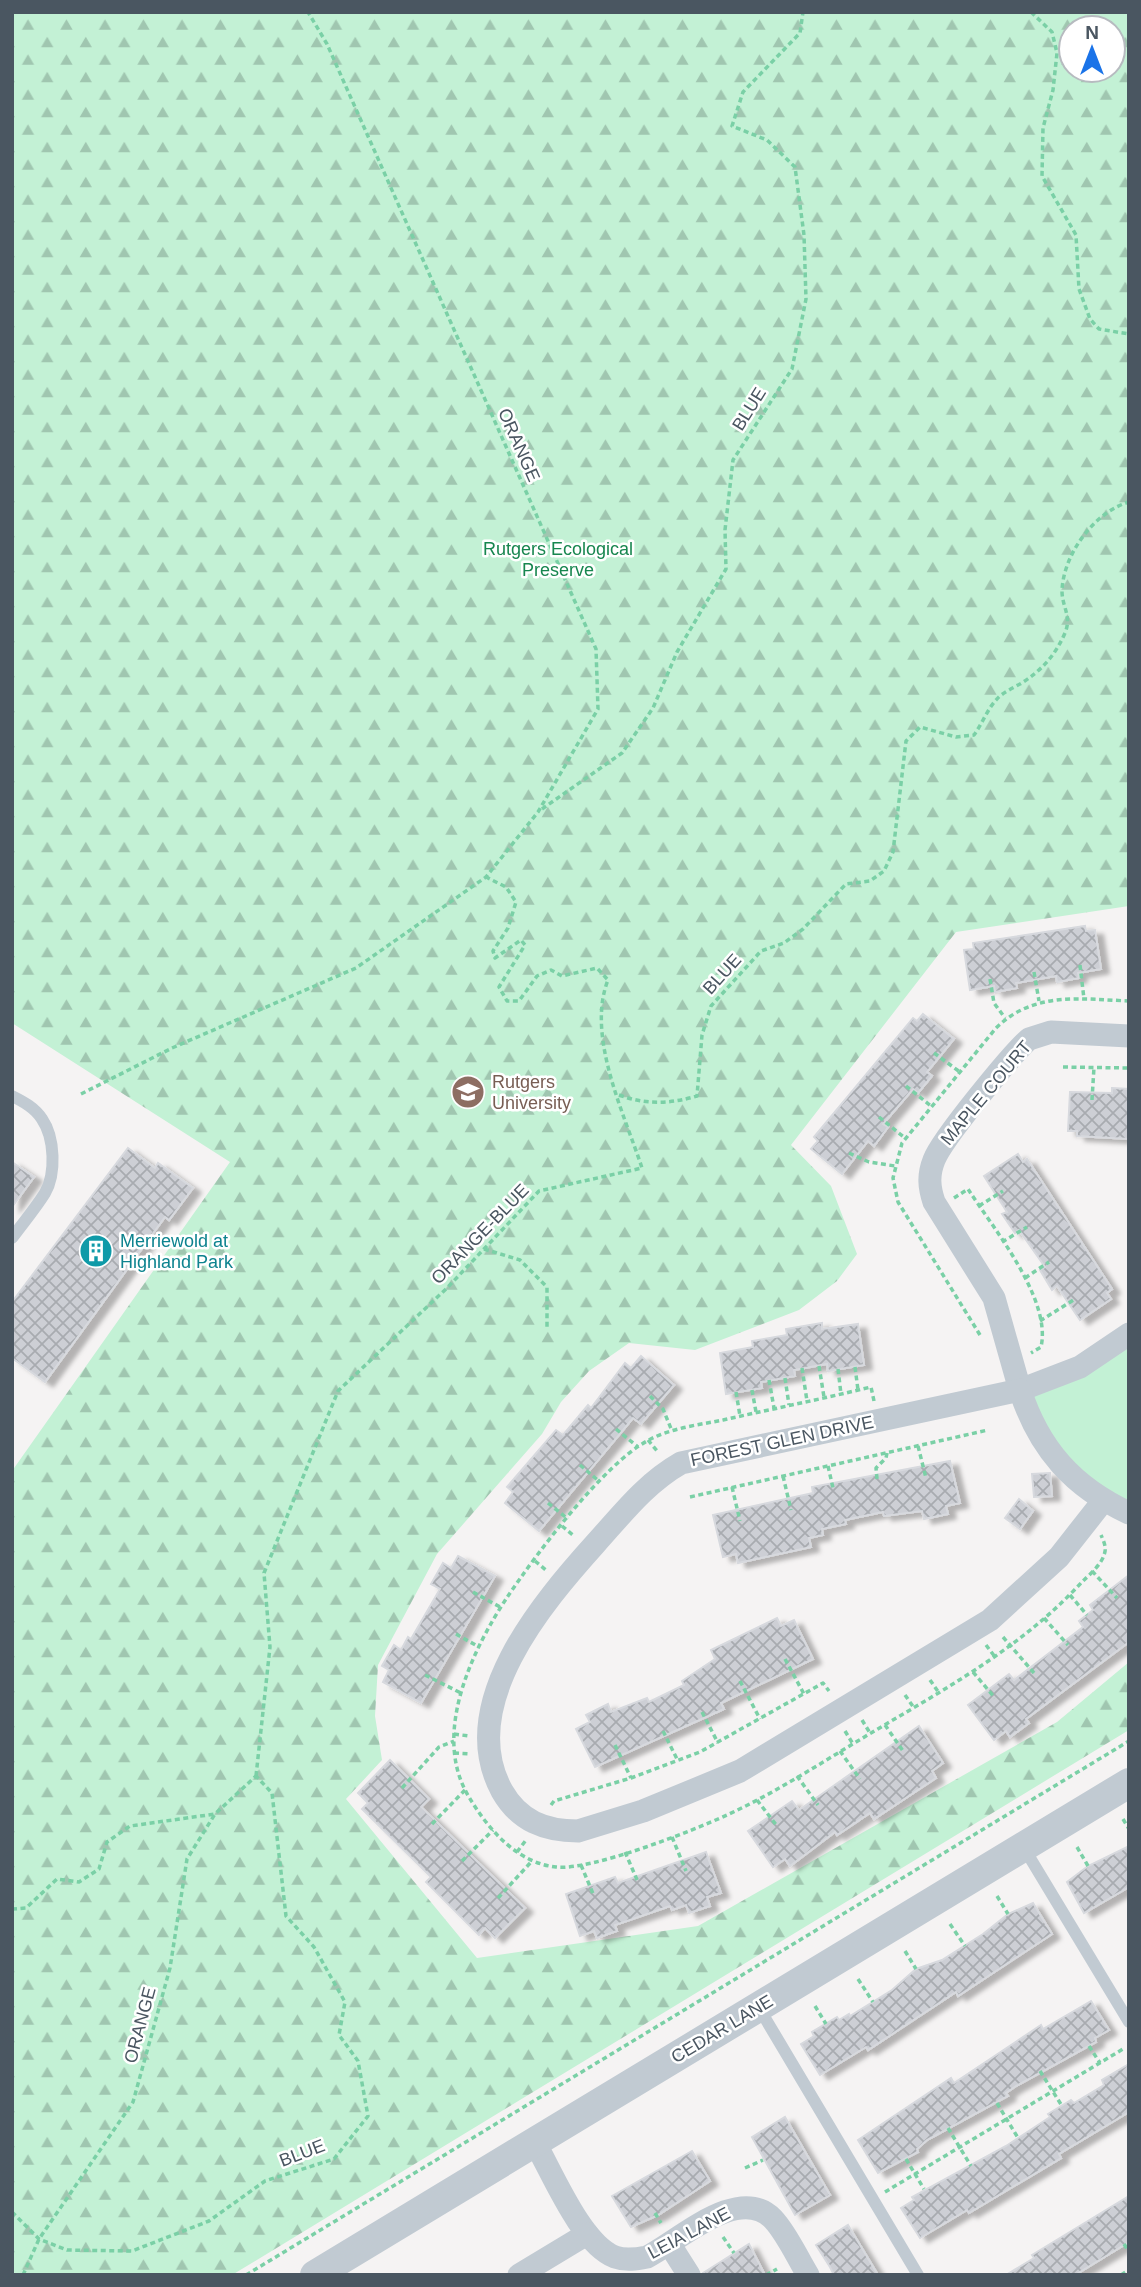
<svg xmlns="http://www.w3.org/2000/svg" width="1141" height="2287" font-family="Arial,sans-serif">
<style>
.green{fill:#c3f1d5}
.forest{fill:url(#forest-firs);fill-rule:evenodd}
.building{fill:url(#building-cross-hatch);stroke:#d7d9de;stroke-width:2;filter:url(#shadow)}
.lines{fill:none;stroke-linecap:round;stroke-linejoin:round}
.path{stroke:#7ad0a6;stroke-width:3.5;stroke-dasharray:5 3.5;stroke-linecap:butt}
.service{stroke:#c1cad2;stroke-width:12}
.minor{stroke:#c1cad2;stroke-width:23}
.tertiary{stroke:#c1cad2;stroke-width:30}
.labels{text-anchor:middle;stroke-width:5;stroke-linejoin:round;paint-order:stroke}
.street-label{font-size:18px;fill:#4a5661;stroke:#fff}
.park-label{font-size:18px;fill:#17864f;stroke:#fff}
.education-label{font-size:18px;fill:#785e54;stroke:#fff;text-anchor:start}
.culture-label{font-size:18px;fill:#0d838f;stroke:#fff;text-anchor:start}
</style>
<defs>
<pattern id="forest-firs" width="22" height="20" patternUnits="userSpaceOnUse" patternTransform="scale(1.75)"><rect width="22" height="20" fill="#c3f1d5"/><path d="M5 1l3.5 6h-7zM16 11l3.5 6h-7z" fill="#a0c6b0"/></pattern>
<pattern id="building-cross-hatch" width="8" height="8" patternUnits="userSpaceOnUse" patternTransform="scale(1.75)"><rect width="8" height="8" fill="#cdcfd5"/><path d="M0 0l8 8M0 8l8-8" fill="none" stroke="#a8abb0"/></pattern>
<filter id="shadow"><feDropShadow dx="8" dy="4.5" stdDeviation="2" flood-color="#0004"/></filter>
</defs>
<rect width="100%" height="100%" fill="#f5f3f3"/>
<polygon class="green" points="1129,1334 1129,1513 1074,1480 1020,1390"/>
<path class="forest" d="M12,12H1129V906L956,932L791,1145L831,1186L857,1254L837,1281L799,1310L695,1350L629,1343L589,1371L561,1402L542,1434L437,1554L378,1665L375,1716L382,1760L346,1799L477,1958L698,1926L1057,1722L1129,1662V1730L232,2275H12V1471L230,1162L12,1023ZM1071,28H1113V70H1071Z"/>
<g class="building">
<polygon points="1085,926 1086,931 1095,930 1101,969 1078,973 1079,978 1057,982 1056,976 1016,983 1017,988 995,992 994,986 970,990 964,950 974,949 973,943"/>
<polygon points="923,1014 954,1039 927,1072 932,1076 918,1093 913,1089 883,1124 888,1127 874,1146 868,1141 842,1174 811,1149 818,1141 814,1137 913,1018 917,1021"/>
<polygon points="1112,1088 1129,1089 1129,1139 1077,1136 1077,1131 1068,1131 1070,1092 1112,1093"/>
<polygon points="128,1148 155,1168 158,1163 193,1188 169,1220 165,1217 45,1382 12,1358 12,1302"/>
<polygon points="1018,1154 1023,1162 1027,1159 1112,1289 1107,1293 1111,1299 1080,1320 1057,1286 1052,1290 1040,1270 1045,1267 1019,1230 1015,1233 1002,1214 1007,1212 984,1176"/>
<polygon points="12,1162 34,1177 12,1207"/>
<polygon points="822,1323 822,1329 858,1324 864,1365 828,1371 827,1364 794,1370 795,1376 761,1382 762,1388 726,1394 720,1353 753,1347 752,1341 787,1335 786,1329"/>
<polygon points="641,1356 674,1385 641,1424 633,1418 539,1531 505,1503 513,1492 507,1487 556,1430 563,1435 588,1405 591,1408 625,1363 631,1368"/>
<polygon points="950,1461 960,1503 946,1506 948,1514 924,1519 922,1511 884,1516 883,1512 845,1520 846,1524 822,1529 823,1535 809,1538 811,1547 738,1563 736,1554 723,1557 713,1515 813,1493 812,1487"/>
<polygon points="1050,1473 1052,1496 1034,1497 1032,1474"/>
<polygon points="1019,1499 1033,1511 1020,1529 1005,1518"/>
<polygon points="458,1556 495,1576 421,1703 383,1682 389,1670 382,1666 394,1645 401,1650 408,1637 411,1639 440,1589 431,1584 443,1563 451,1568"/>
<polygon points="1129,1575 1129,1642 1026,1719 1029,1723 1010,1737 1006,1731 994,1740 968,1705 1009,1674 1014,1680 1083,1627 1079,1621 1093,1610 1090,1605"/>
<polygon points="777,1618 781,1626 794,1620 813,1659 721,1703 724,1709 595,1767 576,1729 590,1722 586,1715 608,1704 611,1712 647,1698 649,1702 684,1685 682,1681 715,1659 711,1650"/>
<polygon points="919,1726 943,1763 932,1771 936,1778 874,1819 870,1813 837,1835 835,1832 790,1866 785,1859 773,1867 748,1831 792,1801 799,1810"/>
<polygon points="390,1760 429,1799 421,1807 525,1908 495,1938 485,1928 479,1935 426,1882 431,1877 362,1809 368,1803 358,1793"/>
<polygon points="1129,1846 1129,1887 1084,1913 1067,1882 1088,1866"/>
<polygon points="706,1852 721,1893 707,1897 710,1906 689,1913 686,1905 672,1910 670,1906 615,1925 617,1931 597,1938 594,1931 580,1936 566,1894 615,1877 618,1883"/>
<polygon points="1033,1903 1052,1934 958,1996 956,1992 868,2050 866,2047 820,2075 801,2044 814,2036 812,2032 837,2017 839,2020 849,2014 850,2016 892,1990 916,1969 942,1960 983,1934 1008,1914"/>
<polygon points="1091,2001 1109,2030 1095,2038 1096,2042 1016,2086 1006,2093 1008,2096 927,2140 917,2149 918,2152 878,2173 858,2140 951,2078 954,2083 1041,2025 1043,2029"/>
<polygon points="1129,2064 1129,2112 1059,2154 1061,2158 969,2213 967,2210 920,2238 901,2208 914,2200 912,2197 1006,2146 1050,2117 1048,2114 1071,2100 1074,2103 1104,2085 1102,2080"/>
<polygon points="785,2117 830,2195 795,2215 752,2137"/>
<polygon points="692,2151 710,2181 658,2215 631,2227 612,2196"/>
<polygon points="1129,2196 1129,2242 1075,2275 1006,2275 1034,2258 1032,2255"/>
<polygon points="848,2225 878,2275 834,2275 830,2267 816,2245"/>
<polygon points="749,2244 765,2275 703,2275 703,2273"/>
</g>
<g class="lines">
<g class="path">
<polyline points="1031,12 1052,32 1057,53 1053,90 1043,128 1042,176 1076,235 1079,289 1090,319 1099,329 1129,334"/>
<polyline points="542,809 622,753 653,708 677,652 726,569 725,530 733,460 792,369 806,299 804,235 795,167 767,140 732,126 743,92 800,33 803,12"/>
<polyline points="1080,965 1084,999"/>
<polyline points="1034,972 1039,1001"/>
<polyline points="990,979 994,1003 1005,1018"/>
<polyline points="934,1053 960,1072"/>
<polyline points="1063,1067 1129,1068"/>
<polyline points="906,1086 931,1106"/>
<polyline points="81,1094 172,1048 356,968 486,877 538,812 598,709 596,649 327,44 308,12"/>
<path d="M619,1095C646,1105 670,1104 697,1096L702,1035L711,1006L761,951L784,943L803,929L846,884L870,881L884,871L893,852L906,741L920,727L956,737L974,735C982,724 988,708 997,699C1002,693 1013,688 1020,684C1041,671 1055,656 1065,633C1072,616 1062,607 1062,591C1063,555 1094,512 1129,502"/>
<polyline points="1092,1100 1094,1067"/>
<polyline points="879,1117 905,1138"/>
<polyline points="849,1153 869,1162 895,1166"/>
<path d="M954,1198L968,1189C993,1228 1052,1299 1041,1347L1031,1353"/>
<polyline points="979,1206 1003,1191"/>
<polyline points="1002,1242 1027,1227"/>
<polyline points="484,1249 520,1260 547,1287 547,1328"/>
<polyline points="1025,1278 1049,1262"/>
<polyline points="1040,1321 1075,1299"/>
<path d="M980,1335L898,1202L893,1178L902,1143L996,1028C1034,991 1080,999 1129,1001"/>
<polyline points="819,1366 824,1397"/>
<polyline points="855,1367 858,1390"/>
<polyline points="802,1368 807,1401"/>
<polyline points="838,1369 841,1394"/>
<polyline points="785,1378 789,1405"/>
<polyline points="769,1380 774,1408"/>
<polyline points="752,1390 756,1412"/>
<polyline points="736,1392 740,1416"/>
<polyline points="650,1396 663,1409 672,1431"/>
<path d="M874,1401L871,1387C822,1399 772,1409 723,1420C698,1425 670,1428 647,1441C603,1465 537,1553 508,1596C472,1650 431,1735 469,1797C488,1829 517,1863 556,1867C591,1871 692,1831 727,1815C777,1792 824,1761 871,1733C945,1689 1022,1647 1081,1583C1089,1575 1101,1565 1104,1555C1107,1548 1104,1542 1101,1535"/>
<polyline points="616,1429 638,1447"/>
<polyline points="648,1440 658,1452"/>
<polyline points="918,1446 926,1478"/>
<polyline points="580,1465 600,1482"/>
<polyline points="828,1466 833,1488"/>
<polyline points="783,1476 791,1510"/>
<polyline points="877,1479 876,1468 886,1458 887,1453"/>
<polyline points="732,1487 740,1521"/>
<polyline points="690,1497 988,1430"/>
<polyline points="548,1503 568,1519"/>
<polyline points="562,1526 574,1536"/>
<polyline points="535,1561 547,1571"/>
<polyline points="1092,1571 1117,1598"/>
<polyline points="473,1592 500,1607"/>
<polyline points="1070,1595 1087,1615"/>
<polyline points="1044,1618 1068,1645"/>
<polyline points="456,1634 479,1647"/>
<polyline points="1003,1637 1034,1673"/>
<polyline points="986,1645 995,1657"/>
<polyline points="785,1659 804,1694"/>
<polyline points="973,1672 995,1698"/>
<polyline points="425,1675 463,1694"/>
<polyline points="930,1680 939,1693"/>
<polyline points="740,1681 760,1719"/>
<polyline points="905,1695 914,1708"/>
<polyline points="702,1712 718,1743"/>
<polyline points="862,1720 870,1733"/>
<polyline points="885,1725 903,1751"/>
<polyline points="663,1731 678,1761"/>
<polyline points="845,1731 853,1744"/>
<polyline points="454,1734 469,1736"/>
<polyline points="615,1745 631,1778"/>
<polyline points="840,1751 860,1779"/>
<polyline points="454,1753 470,1754"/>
<path d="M256,1776L270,1647L264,1573L338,1391L447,1288L539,1191L642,1168C624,1113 586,1036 608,980L597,968L562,976L551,970L537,976L519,1001H507L499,987L525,945L521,940L495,958L493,951L508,928L516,902L506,887L486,877"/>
<polyline points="797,1776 818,1805"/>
<polyline points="402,1788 439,1747 454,1741"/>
<polyline points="757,1800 777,1826"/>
<polyline points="551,1805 554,1801 631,1778 700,1752 823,1683 829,1691"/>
<polyline points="1123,1819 1129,1829"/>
<polyline points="432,1824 465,1790"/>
<polyline points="672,1837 686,1871"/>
<polyline points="1077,1847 1088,1866"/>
<polyline points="517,1852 526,1840"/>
<polyline points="625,1852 638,1882"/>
<polyline points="462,1861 493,1830"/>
<polyline points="581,1865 594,1896"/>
<polyline points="997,1896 1008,1914"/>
<polyline points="498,1898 532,1861"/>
<polyline points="12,1909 26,1908 57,1879 79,1882 99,1869 107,1842 130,1826 215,1814"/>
<polyline points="950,1924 965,1946"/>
<polyline points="905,1951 916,1969"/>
<polyline points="858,1979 873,2002"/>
<polyline points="815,2006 826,2024"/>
<polyline points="1089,2046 1100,2063"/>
<polyline points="1040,2071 1062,2106"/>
<polyline points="997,2103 1018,2138"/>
<polyline points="948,2128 971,2166"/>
<polyline points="906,2159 924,2189"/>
<polyline points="745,2168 763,2160"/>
<polyline points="885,2192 1123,2049"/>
<polyline points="12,2212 39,2239 67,2250 132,2251 209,2221 265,2181 334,2159 368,2116 358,2061 339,2035 345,2002 314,1947 286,1916 272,1793 256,1776"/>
<polyline points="655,2213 661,2223"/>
<polyline points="723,2237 734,2253"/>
<polyline points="1124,2244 1129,2252"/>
<polyline points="1076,2274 1076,2275"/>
<polyline points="23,2275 39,2239 133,2102 170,1968 187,1859 215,1814 256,1776"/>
<polyline points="246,2275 1129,1741"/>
<polyline points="766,2275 777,2269"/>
<polyline points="1121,2275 1129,2270"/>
</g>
<g class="service">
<path d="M12,1096C24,1102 35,1108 42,1119C55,1138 56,1174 45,1193C35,1209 23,1223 12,1238"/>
<polyline points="1024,1848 1129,2022"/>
<polyline points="759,2008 918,2275"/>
</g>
<g class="minor">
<path d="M1129,1036L1051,1032L1029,1039C1012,1054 942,1139 934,1160C928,1175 929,1187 934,1202L994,1298L1020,1390L1080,1367L1129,1334"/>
<path d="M1103,1501L1059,1557L990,1620L740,1771L643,1811L578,1831C545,1831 519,1821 502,1791C455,1705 542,1603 596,1543C623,1513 646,1483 681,1463L1020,1390C1039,1449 1073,1487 1129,1513"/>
<path d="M534,2141C552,2172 581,2244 615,2257C626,2261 637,2259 647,2257C680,2240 739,2184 773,2219C787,2234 797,2257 808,2275"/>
<polyline points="670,2245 689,2275"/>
<polyline points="519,2275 587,2234"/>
</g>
<polyline class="tertiary" points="315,2275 1129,1783"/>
</g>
<defs>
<symbol id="university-disc" viewBox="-11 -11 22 22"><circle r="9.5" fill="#8d6e63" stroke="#fff"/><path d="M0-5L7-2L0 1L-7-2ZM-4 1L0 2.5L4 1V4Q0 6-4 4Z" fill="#fff"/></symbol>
<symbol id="building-disc" viewBox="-11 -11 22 22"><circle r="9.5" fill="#0f9aa8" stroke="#fff"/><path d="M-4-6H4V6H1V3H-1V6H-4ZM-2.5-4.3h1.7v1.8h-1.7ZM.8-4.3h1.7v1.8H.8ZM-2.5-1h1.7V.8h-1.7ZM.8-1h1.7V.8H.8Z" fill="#fff"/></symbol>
</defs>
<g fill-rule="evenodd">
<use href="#university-disc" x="449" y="1073" width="38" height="38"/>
<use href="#building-disc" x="77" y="1232" width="38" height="38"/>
</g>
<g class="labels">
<g class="street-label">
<text transform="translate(749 409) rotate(-58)" y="6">BLUE</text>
<text transform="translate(519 445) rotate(66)" y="6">ORANGE</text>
<text transform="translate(722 974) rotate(-48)" y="6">BLUE</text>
<text transform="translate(986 1093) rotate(-50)" y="6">MAPLE COURT</text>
<text transform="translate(480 1234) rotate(-46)" y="6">ORANGE-BLUE</text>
<text transform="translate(782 1441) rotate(-12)" y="6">FOREST GLEN DRIVE</text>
<text transform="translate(140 2025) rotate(-75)" y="6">ORANGE</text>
<text transform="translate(722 2029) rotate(-31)" y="6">CEDAR LANE</text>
<text transform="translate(302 2153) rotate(-21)" y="6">BLUE</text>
<text transform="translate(689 2233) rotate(-28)" y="6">LEIA LANE</text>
</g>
<g class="park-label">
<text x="558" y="555">Rutgers Ecological<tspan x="558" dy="21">Preserve</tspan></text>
</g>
<g class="education-label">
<text x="492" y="1088">Rutgers<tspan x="492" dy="21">University</tspan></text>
</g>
<g class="culture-label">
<text x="120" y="1247">Merriewold at<tspan x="120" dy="21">Highland Park</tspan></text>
</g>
</g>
<rect width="1141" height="2287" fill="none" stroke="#4a5661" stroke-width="28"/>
<g transform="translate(1092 49)"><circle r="33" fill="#ffffff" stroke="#b7bbc0" stroke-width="2"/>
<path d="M0-5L12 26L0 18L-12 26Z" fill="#1a73e8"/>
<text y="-10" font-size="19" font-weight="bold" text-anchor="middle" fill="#4a5661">N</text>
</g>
</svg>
